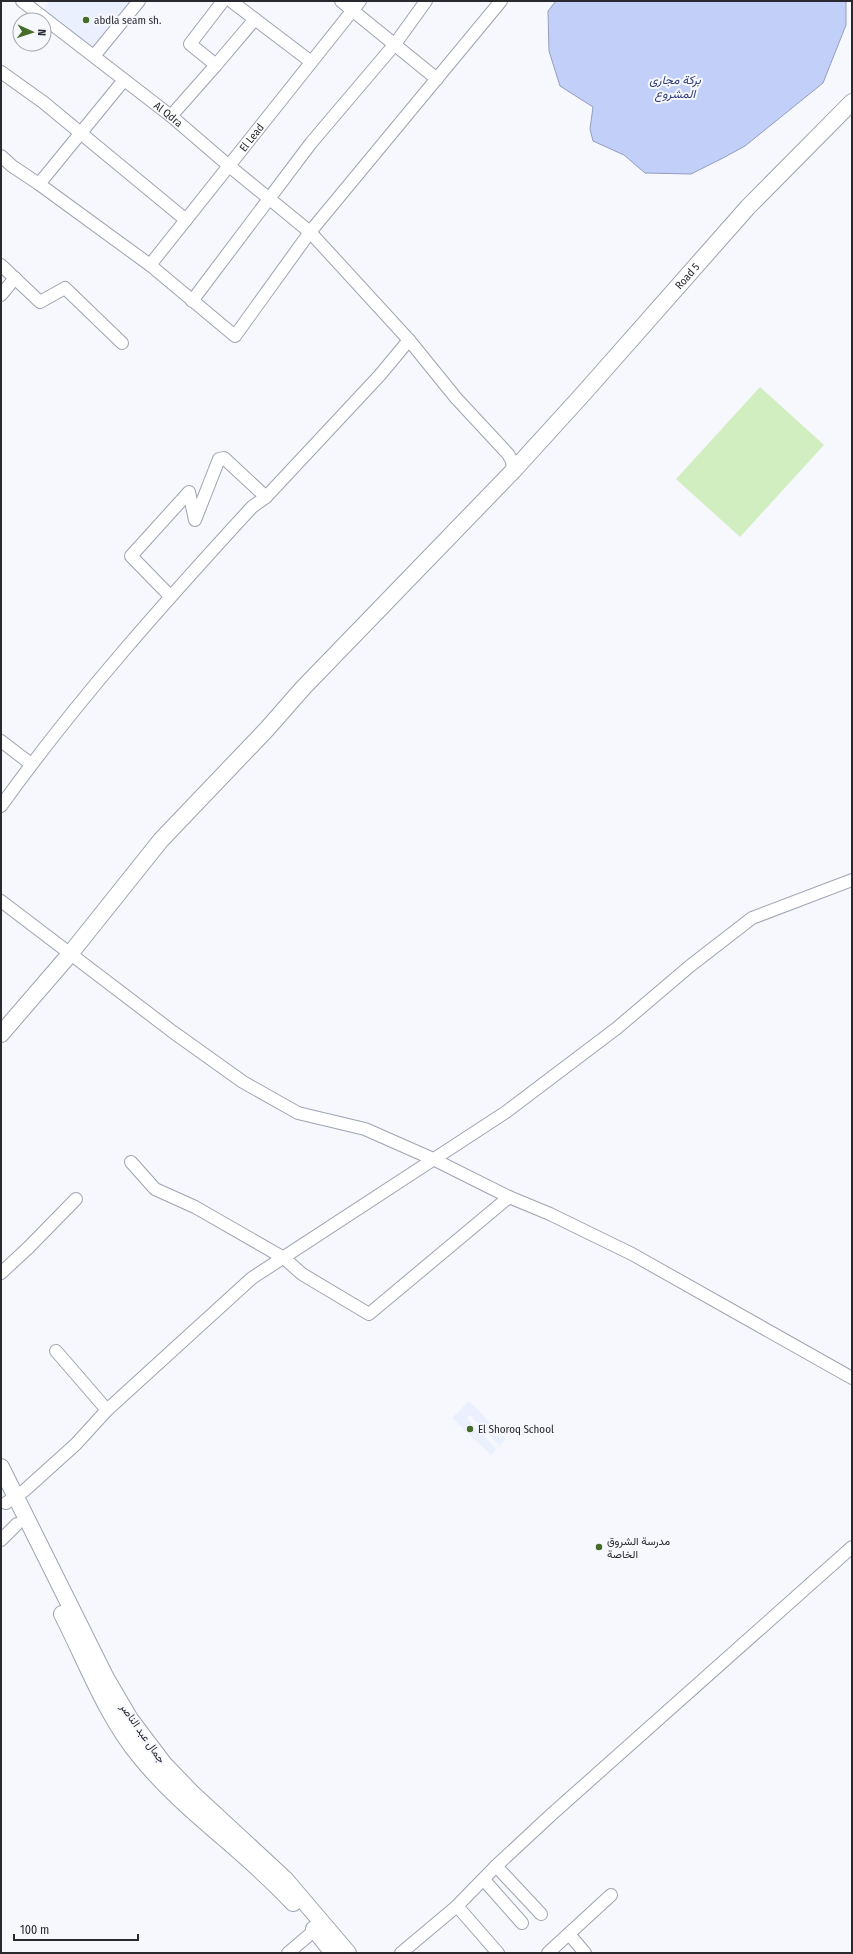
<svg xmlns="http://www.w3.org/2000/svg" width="853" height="1954" font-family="'Fira Sans Condensed',Vazirmatn,sans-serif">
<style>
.built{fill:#ebf0fe;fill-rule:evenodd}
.green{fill:#d0eec0}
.water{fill:#c2cff8;stroke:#949ebc}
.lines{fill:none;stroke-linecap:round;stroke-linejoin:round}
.minor-casing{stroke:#9ea3b2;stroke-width:14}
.major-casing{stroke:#9ea3b2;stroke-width:18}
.minor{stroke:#fff;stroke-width:12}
.major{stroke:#fff;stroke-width:16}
.poi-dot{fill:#456d29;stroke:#f6f8fe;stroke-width:1.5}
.labels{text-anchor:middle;stroke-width:4;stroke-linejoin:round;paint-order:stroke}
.poi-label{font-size:11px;fill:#282a2f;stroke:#f6f8fe;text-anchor:start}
.street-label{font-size:11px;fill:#282a2f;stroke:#f6f8fe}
.water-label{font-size:12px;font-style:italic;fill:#303e7a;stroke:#f6f8fe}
</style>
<rect width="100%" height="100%" fill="#f6f8fe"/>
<g class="built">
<polygon points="49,1 132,1 109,31 106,30 91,49 43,10"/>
<path d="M469,1401L506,1439L491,1455L452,1418ZM470,1415L499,1445L496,1449L467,1418Z"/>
</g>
<polygon class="green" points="760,387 824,445 740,537 676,479"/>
<polygon class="water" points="556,1 846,1 846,25 823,83 745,146 723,158 691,174 645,173 624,155 593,141 590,129 593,107 560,86 549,51 548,11"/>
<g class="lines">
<defs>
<g id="minor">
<path id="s1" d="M22,1L171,116L228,165L310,232L409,340L456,398L508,454L512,461L513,471"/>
<polyline points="231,1 310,61"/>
<polyline points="341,1 437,79"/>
<polyline points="94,56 139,1"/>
<polyline points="216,65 255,19"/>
<polyline points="1,72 43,102 186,220"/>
<polyline points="171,116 216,65 190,44 223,1"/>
<polyline points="1,156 12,166 39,184 150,265 235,336 310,232 501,1"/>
<polyline points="39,184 124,80"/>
<polyline points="1,265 40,302 65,288 122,343"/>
<path id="s2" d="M150,265L360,1"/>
<polyline points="1,295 15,278"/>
<polyline points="192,301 311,143 395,44 426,1"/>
<polyline points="170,596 131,556 189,492 195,520 219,459 224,458 266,497"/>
<polyline points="1,741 31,764"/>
<path d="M1,806C77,700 164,603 252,507L266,497L380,375L409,340"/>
<polyline points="1,901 173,1032 243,1082 298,1113 365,1129 433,1159 509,1197 550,1214 632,1254 852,1378"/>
<polyline points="131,1162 155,1189 195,1207 284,1258 302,1274 369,1314 509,1197"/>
<polyline points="1,1273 28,1248 76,1199"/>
<polyline points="56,1351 107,1410"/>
<polyline points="6,1503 25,1490 76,1444 107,1410 252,1278 506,1112 617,1028 690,966 752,918 852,880"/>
<polyline points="1,1540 17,1524"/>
<polyline points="496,1866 541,1914"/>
<polyline points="484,1880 522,1923"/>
<polyline points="457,1906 498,1953"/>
<polyline points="569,1934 585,1953"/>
<polyline points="288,1953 315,1930"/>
<polyline points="401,1953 457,1906 496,1866 552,1814 852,1547"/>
<polyline points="548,1953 611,1895"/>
</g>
<g id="major">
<path id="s3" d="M1,1034L70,954L161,840L267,729L303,688L513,471L583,394L748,207L852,102"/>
<polyline points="1,1467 106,1678 130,1719 164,1764 191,1792 285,1879 348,1953"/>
<path d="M62,1614C87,1663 106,1716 141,1758C186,1813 246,1851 293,1903"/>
<polyline points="314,1929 333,1953"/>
</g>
</defs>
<use href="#minor" class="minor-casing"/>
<use href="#major" class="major-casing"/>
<use href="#minor" class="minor"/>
<use href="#major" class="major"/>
</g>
<g class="poi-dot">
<circle cx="86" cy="20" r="4"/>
<circle cx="470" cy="1429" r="4"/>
<circle cx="599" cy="1547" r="4"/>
</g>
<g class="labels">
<g class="poi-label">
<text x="94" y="24">abdla seam sh.</text>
<text x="478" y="1433">El Shoroq School</text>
<text x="607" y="1545">مدرسة الشروق<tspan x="607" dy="13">الخاصة</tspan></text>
</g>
<g class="street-label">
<text dy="4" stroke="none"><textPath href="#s1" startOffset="185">Al Qdra</textPath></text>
<text dy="4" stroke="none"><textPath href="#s2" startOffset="163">El Lead</textPath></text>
<text dy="4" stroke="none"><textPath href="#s3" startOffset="1023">Road 5</textPath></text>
<text transform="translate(143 1733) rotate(55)" y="4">جمال عبد الناصر</text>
</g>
<g class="water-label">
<text x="675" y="84">بركة مجارى<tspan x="675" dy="14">المشروع</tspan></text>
</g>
</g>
<rect width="853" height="1954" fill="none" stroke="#282a2f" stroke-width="4"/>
<g transform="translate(32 32) rotate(93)"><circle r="19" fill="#f6f8fe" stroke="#a4a6ab"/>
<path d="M0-3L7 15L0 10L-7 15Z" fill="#456d29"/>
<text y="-6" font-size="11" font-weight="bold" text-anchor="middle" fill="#282a2f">N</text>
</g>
<path d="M14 1934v6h124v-6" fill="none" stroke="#282a2f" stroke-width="2"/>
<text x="20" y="1934" font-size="12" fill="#282a2f" stroke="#f6f8fe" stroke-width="3" paint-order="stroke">100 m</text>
</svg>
